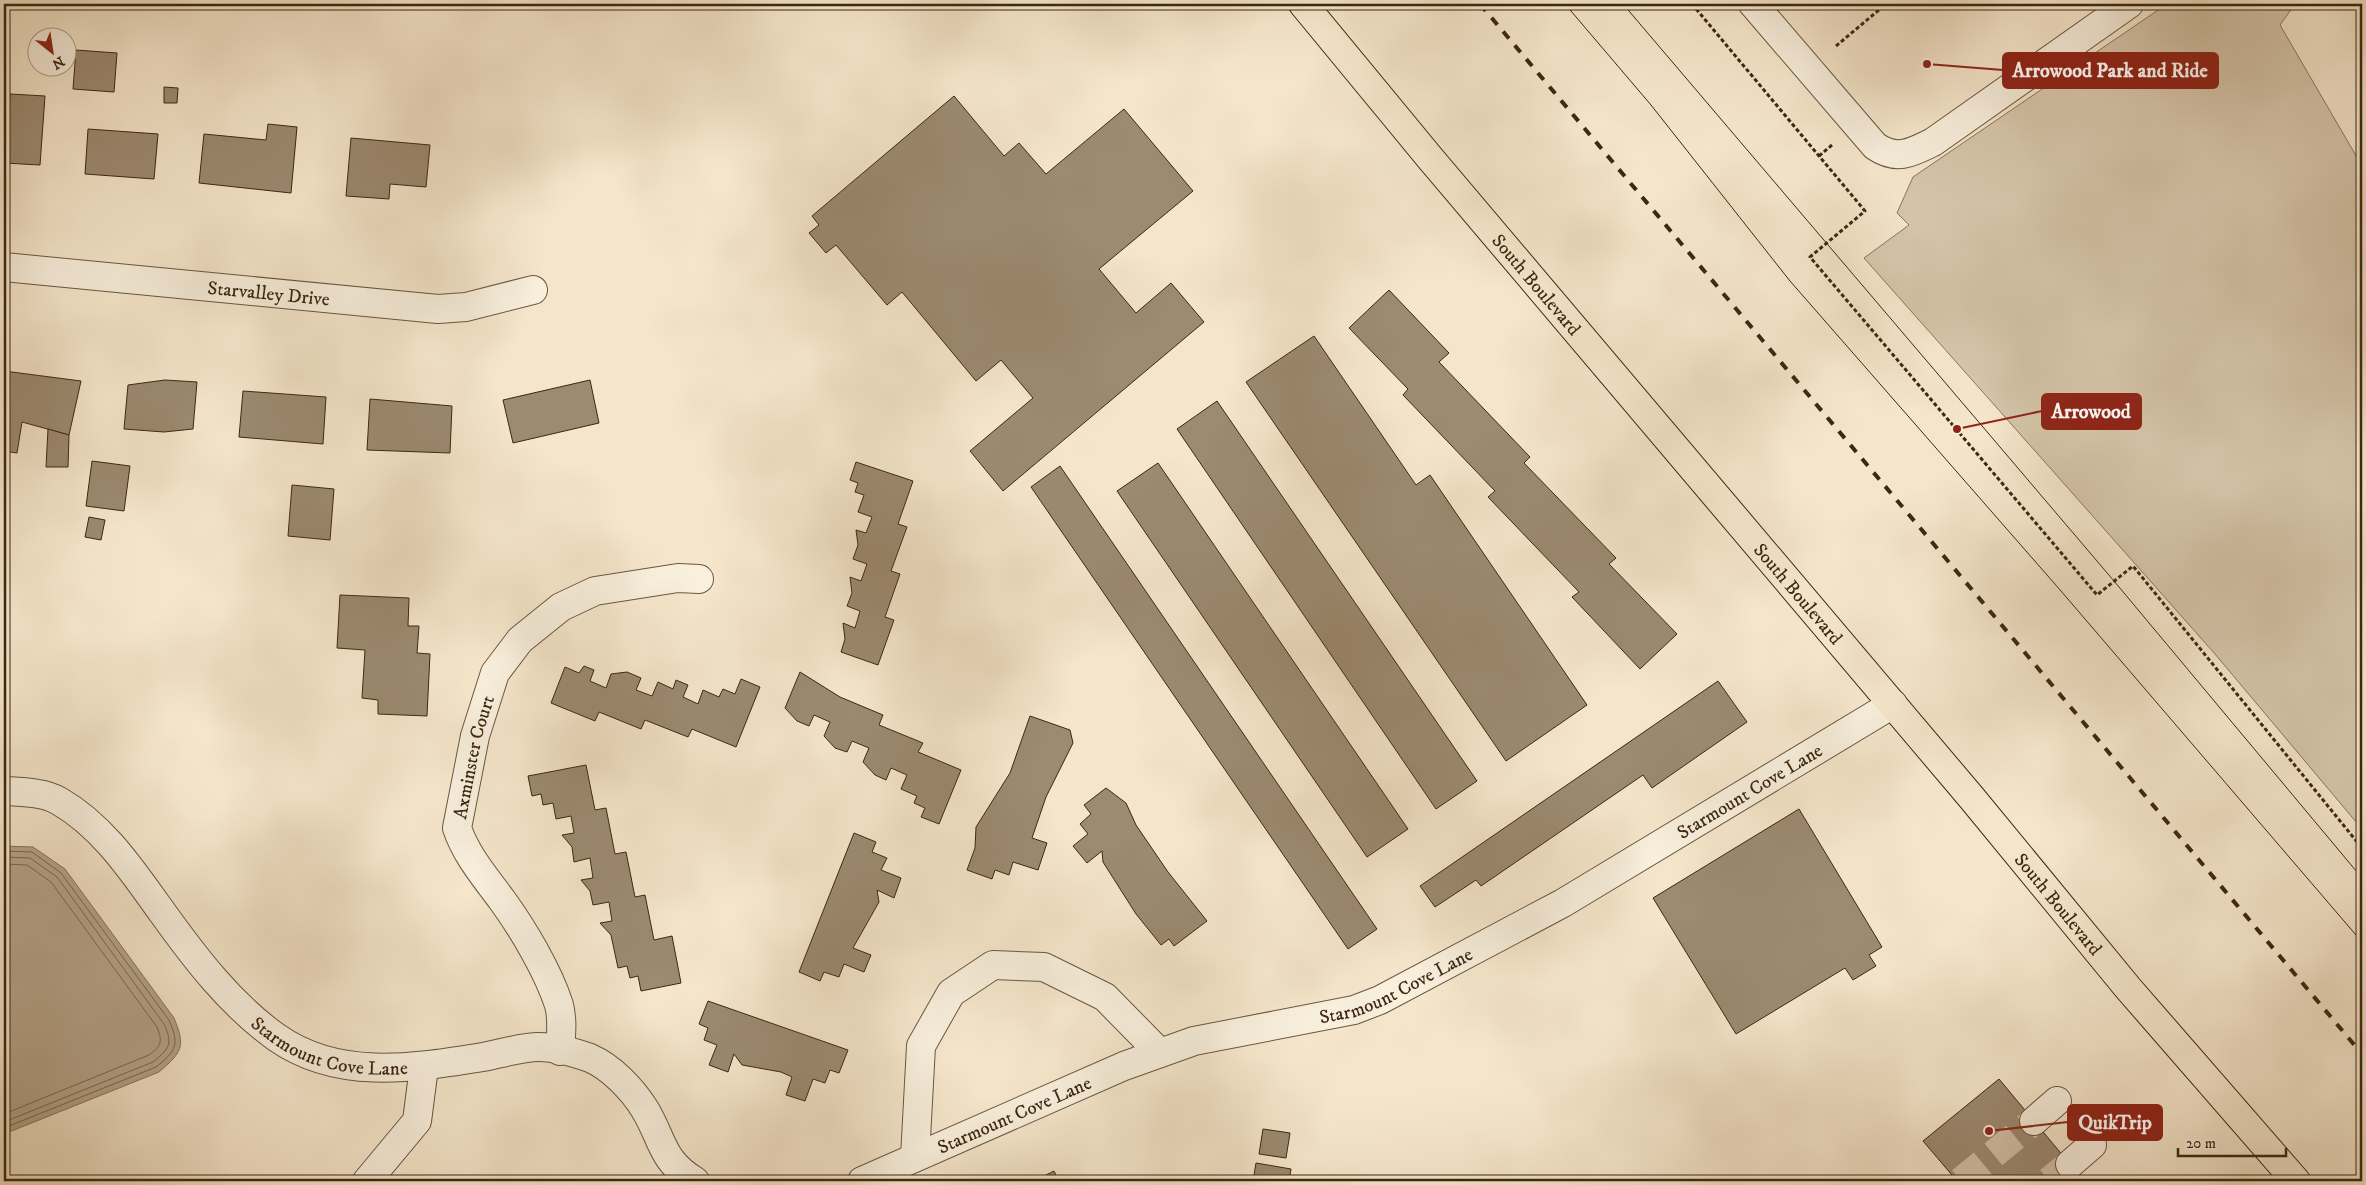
<svg xmlns="http://www.w3.org/2000/svg" width="2366" height="1185" font-family="'IM FELL DW Pica',serif">
<style>
.green{fill:#d6c6ab;stroke:#89765e}
.water{fill:#b6a58b;stroke:#85735a}
.lines{fill:none;stroke-linecap:round;stroke-linejoin:round}
.shore{stroke:#79664e;stroke-width:1}
.building{fill:#9c8a71;stroke:#3c2710}
.minor-tunnel{stroke:#d0c0a6;stroke-width:28;stroke-dasharray:28 14;stroke-linecap:butt}
.minor-casing{stroke:#6a573f;stroke-width:30}
.major-casing{stroke:#3c2710;stroke-width:30}
.path{stroke:#3c2710;stroke-width:3;stroke-dasharray:4 2.5;stroke-linecap:butt}
.minor{stroke:#f8efdd;stroke-width:28}
.major{stroke:#f5e6cb;stroke-width:28}
.tram{stroke:#3c2710;stroke-width:1}
.rail{stroke:#3c2710;stroke-width:4;stroke-dasharray:9 9;stroke-linecap:butt}
.labels{text-anchor:middle;stroke-width:4;stroke-linejoin:round;paint-order:stroke}
.street-label{font-size:19px;fill:#3c2710;stroke:#f8efdd}
.leader{fill:none;stroke:#8f2418;stroke-width:2}
.callout-dot{fill:#8f2418;stroke:#f8efdd;stroke-width:2}
.callout{fill:#8f2418;stroke:#8f2418;stroke-width:2}
.callout-label{font-size:20px;text-anchor:middle;font-weight:bold;fill:#fff}
</style>
<rect width="100%" height="100%" fill="#f5e6cb"/>
<filter id="stains"><feTurbulence type="fractalNoise" baseFrequency=".004" numOctaves="4"/><feColorMatrix values="0 0 0 0 .2 0 0 0 0 .09 0 0 0 0 .02 0 0 0 .5 -.17"/></filter>
<radialGradient id="worn" r=".72"><stop offset=".6" stop-color="#630" stop-opacity="0"/><stop offset="1" stop-color="#630" stop-opacity=".3"/></radialGradient>
<polygon class="green" points="2167,4 2295,4 2280,25 2362,166 2362,829 2215,654 1864,258 1909,225 1897,213 1913,177"/>
<path class="water" d="M4,846L33,847L65,869L174,1018C186,1047 182,1052 159,1072L4,1134Z"/>
<g class="lines">
<g class="shore">
<path d="M4,851L32,852L61,873L169,1020C180,1045 176,1051 156,1067L4,1128"/>
<path d="M4,857L30,858L57,877L164,1024C173,1044 170,1048 153,1062L4,1122"/>
<path d="M4,864L27,865L51,882L157,1027C163,1042 161,1046 149,1055L4,1114"/>
</g>
</g>
<g class="building">
<polygon points="76,50 117,53 114,92 73,89"/>
<polygon points="164,87 178,88 177,103 164,103"/>
<polygon points="10,94 45,96 40,165 4,163 4,110 9,111"/>
<polygon points="954,96 1004,156 1019,143 1046,174 1124,109 1193,191 1099,269 1136,313 1171,283 1204,322 1003,491 970,451 1033,398 1001,360 976,381 902,292 887,305 836,245 826,253 809,233 819,225 812,216"/>
<polygon points="268,124 297,127 291,193 199,183 204,134 266,140"/>
<polygon points="88,129 158,134 154,179 85,174"/>
<polygon points="351,138 430,145 426,187 390,184 389,199 346,196"/>
<polygon points="1389,290 1449,353 1439,362 1530,457 1524,463 1616,558 1609,564 1677,634 1640,669 1572,597 1579,592 1488,497 1495,491 1403,395 1408,389 1349,328"/>
<polygon points="1314,336 1416,485 1430,475 1587,705 1506,761 1246,382"/>
<polygon points="4,371 81,381 69,435 22,422 17,453 4,451"/>
<polygon points="165,380 197,382 193,429 164,432 124,429 128,385"/>
<polygon points="590,380 599,423 513,443 503,400"/>
<polygon points="243,391 326,397 323,444 239,437"/>
<polygon points="370,399 452,406 450,453 367,450"/>
<polygon points="1217,401 1477,781 1436,809 1177,429"/>
<polygon points="48,429 69,435 68,467 46,467"/>
<polygon points="92,461 130,466 124,511 86,506"/>
<polygon points="856,462 913,481 898,524 907,527 891,571 900,574 885,617 894,620 878,665 841,652 845,639 843,623 855,628 860,611 847,606 852,593 850,577 861,581 867,564 853,559 858,545 856,530 866,533 872,517 858,512 864,495 855,492 858,483 850,480"/>
<polygon points="1158,463 1408,829 1367,857 1117,491"/>
<polygon points="1060,466 1377,929 1348,949 1031,487"/>
<polygon points="292,485 334,489 330,540 288,536"/>
<polygon points="89,517 105,520 101,540 85,537"/>
<polygon points="340,595 409,598 408,626 419,626 417,653 430,654 427,716 378,714 378,700 362,698 365,650 337,648"/>
<polygon points="584,666 594,670 590,681 606,688 611,674 627,672 641,678 636,690 652,696 658,682 673,689 676,680 688,685 683,697 698,704 703,690 719,697 723,689 735,694 741,679 760,687 736,747 692,729 688,737 645,720 641,729 599,712 595,721 551,703 565,667 579,673"/>
<polygon points="800,672 840,697 883,715 879,725 923,743 918,752 961,770 939,824 921,817 925,808 914,803 917,796 901,789 907,775 891,768 886,780 875,775 863,762 869,748 852,741 847,752 835,748 824,736 830,722 814,715 809,726 797,721 785,708"/>
<polygon points="1718,681 1747,722 1652,788 1643,775 1481,886 1476,880 1435,907 1420,886"/>
<polygon points="1030,716 1070,730 1073,743 1046,797 1032,838 1047,843 1038,870 1013,862 1009,875 995,870 992,879 967,870 975,848 976,827 1010,773"/>
<polygon points="586,765 595,810 606,808 615,854 626,852 635,897 645,895 654,940 672,936 681,983 641,991 638,976 630,978 627,966 618,968 611,935 600,923 612,921 609,902 593,905 590,891 581,880 593,878 590,858 574,862 572,847 562,835 574,833 571,816 556,819 553,803 543,805 541,794 532,796 528,776"/>
<polygon points="1106,788 1126,803 1136,825 1168,872 1207,921 1174,946 1169,939 1161,945 1136,914 1103,862 1102,851 1087,863 1073,846 1088,834 1080,824 1091,814 1084,805"/>
<polygon points="1799,809 1882,947 1869,955 1876,966 1853,980 1845,968 1736,1034 1653,898"/>
<polygon points="854,833 876,842 872,852 887,858 881,870 901,878 894,898 877,890 879,902 853,948 871,955 864,972 844,964 839,977 824,972 820,981 799,972"/>
<polygon points="708,1001 848,1050 839,1073 830,1070 825,1083 813,1079 805,1101 786,1095 792,1077 781,1072 742,1065 734,1054 728,1072 709,1065 717,1045 704,1040 708,1028 699,1024"/>
<polygon points="1999,1079 2084,1181 1957,1181 1923,1141"/>
<polygon points="1263,1129 1290,1133 1286,1158 1259,1154"/>
<polygon points="1256,1163 1291,1169 1289,1181 1253,1181"/>
<polygon points="1054,1171 1059,1181 1034,1181"/>
</g>
<g class="lines">
<g class="minor-tunnel">
<polyline points="1961,1181 2034,1121"/>
<polyline points="2049,1181 2070,1164"/>
</g>
<defs>
<g id="minor">
<path d="M1753,4L1875,146C1897,161 1911,153 1933,142L2129,4"/>
<path id="s1" d="M4,267L438,309L466,307L533,290"/>
<path id="s2" d="M4,791C21,792 44,792 59,801C104,827 133,872 162,912C195,958 230,1004 276,1037C338,1081 413,1068 483,1057C500,1054 521,1047 539,1047C554,1047 576,1053 590,1058C611,1067 632,1089 644,1108C663,1138 660,1160 695,1181"/>
<path id="s3" d="M560,1051C561,1036 563,1020 559,1005C548,971 523,929 502,900C485,877 466,855 457,828L475,736L495,673L520,640L561,607L595,591L678,578L699,579"/>
<polyline points="2034,1121 2057,1101"/>
<polyline points="915,1157 921,1046 951,993 993,965 1044,967 1105,997 1160,1053"/>
<polyline points="2070,1164 2092,1145"/>
<polyline points="367,1181 417,1121 424,1067"/>
<path id="s4" d="M862,1181L1124,1066L1194,1041L1354,1010L1380,1000L1563,903L1893,704"/>
</g>
<g id="major">
<path id="s5" d="M1303,4L1430,158L1971,797L2128,988L2296,1181"/>
</g>
</defs>
<use href="#minor" class="minor-casing"/>
<use href="#major" class="major-casing"/>
<g class="path">
<polyline points="1692,4 1865,211 1810,257 2097,595 2133,566 2362,848"/>
<polyline points="1836,46 1886,4"/>
<polyline points="1819,156 1832,145"/>
</g>
<use href="#minor" class="minor"/>
<use href="#major" class="major"/>
<g class="tram">
<polyline points="1565,4 1651,105 1790,281 2061,591 2362,942"/>
<polyline points="1623,4 2114,581 2362,878"/>
</g>
<polyline class="rail" points="1480,4 2362,1054"/>
</g>
<g class="labels">
<g class="street-label">
<text dy="7" stroke="none"><textPath href="#s5" startOffset="365">South Boulevard</textPath></text>
<text dy="7" stroke="none"><textPath href="#s1" startOffset="266">Starvalley Drive</textPath></text>
<text dy="7" stroke="none"><textPath href="#s5" startOffset="770">South Boulevard</textPath></text>
<text dy="7" stroke="none"><textPath href="#s3" startOffset="324">Axminster Court</textPath></text>
<text dy="7" stroke="none"><textPath href="#s4" startOffset="976">Starmount Cove Lane</textPath></text>
<text dy="7" stroke="none"><textPath href="#s5" startOffset="1175">South Boulevard</textPath></text>
<text dy="7" stroke="none"><textPath href="#s4" startOffset="571">Starmount Cove Lane</textPath></text>
<text dy="7" stroke="none"><textPath href="#s2" startOffset="434">Starmount Cove Lane</textPath></text>
<text dy="7" stroke="none"><textPath href="#s4" startOffset="166">Starmount Cove Lane</textPath></text>
</g>
</g>
<path class="leader" d="M1927 64L2003 70M1957 429L2042 411M1989 1131L2068 1122"/>
<g class="callout-dot">
<circle cx="1927" cy="64" r="5"/>
<circle cx="1957" cy="429" r="5"/>
<circle cx="1989" cy="1131" r="5"/>
</g>
<g class="callout">
<rect x="2003" y="53" width="215" height="35" rx="5"/>
<rect x="2042" y="394" width="99" height="35" rx="5"/>
<rect x="2068" y="1105" width="94" height="35" rx="5"/>
</g>
<g class="callout-label">
<text x="2110" y="77">Arrowood Park and Ride</text>
<text x="2091" y="418">Arrowood</text>
<text x="2115" y="1129">QuikTrip</text>
</g>
<rect width="2366" height="1185" fill="none" stroke="#f5e6cb" stroke-width="20"/>
<rect x="5" y="5" width="2356" height="1175" fill="none" stroke="#3c2710" stroke-width="2.5"/>
<rect x="10" y="10" width="2346" height="1165" fill="none" stroke="#3c2710"/>
<g transform="translate(52 52) rotate(150)"><circle r="24" fill="#f8efdd" stroke="#ad9f8b"/>
<path d="M0-4L9 19L0 12L-9 19Z" fill="#8f2418"/>
<text y="-8" font-size="14" font-weight="bold" text-anchor="middle" fill="#3c2710">N</text>
</g>
<path d="M2178 1148v8h108v-8" fill="none" stroke="#3c2710" stroke-width="2.5"/>
<text x="2186" y="1148" font-size="15" fill="#3c2710" stroke="#f8efdd" stroke-width="4" paint-order="stroke">20 m</text>
<rect width="100%" height="100%" filter="url(#stains)"/>
<rect width="100%" height="100%" fill="url(#worn)"/>
</svg>
